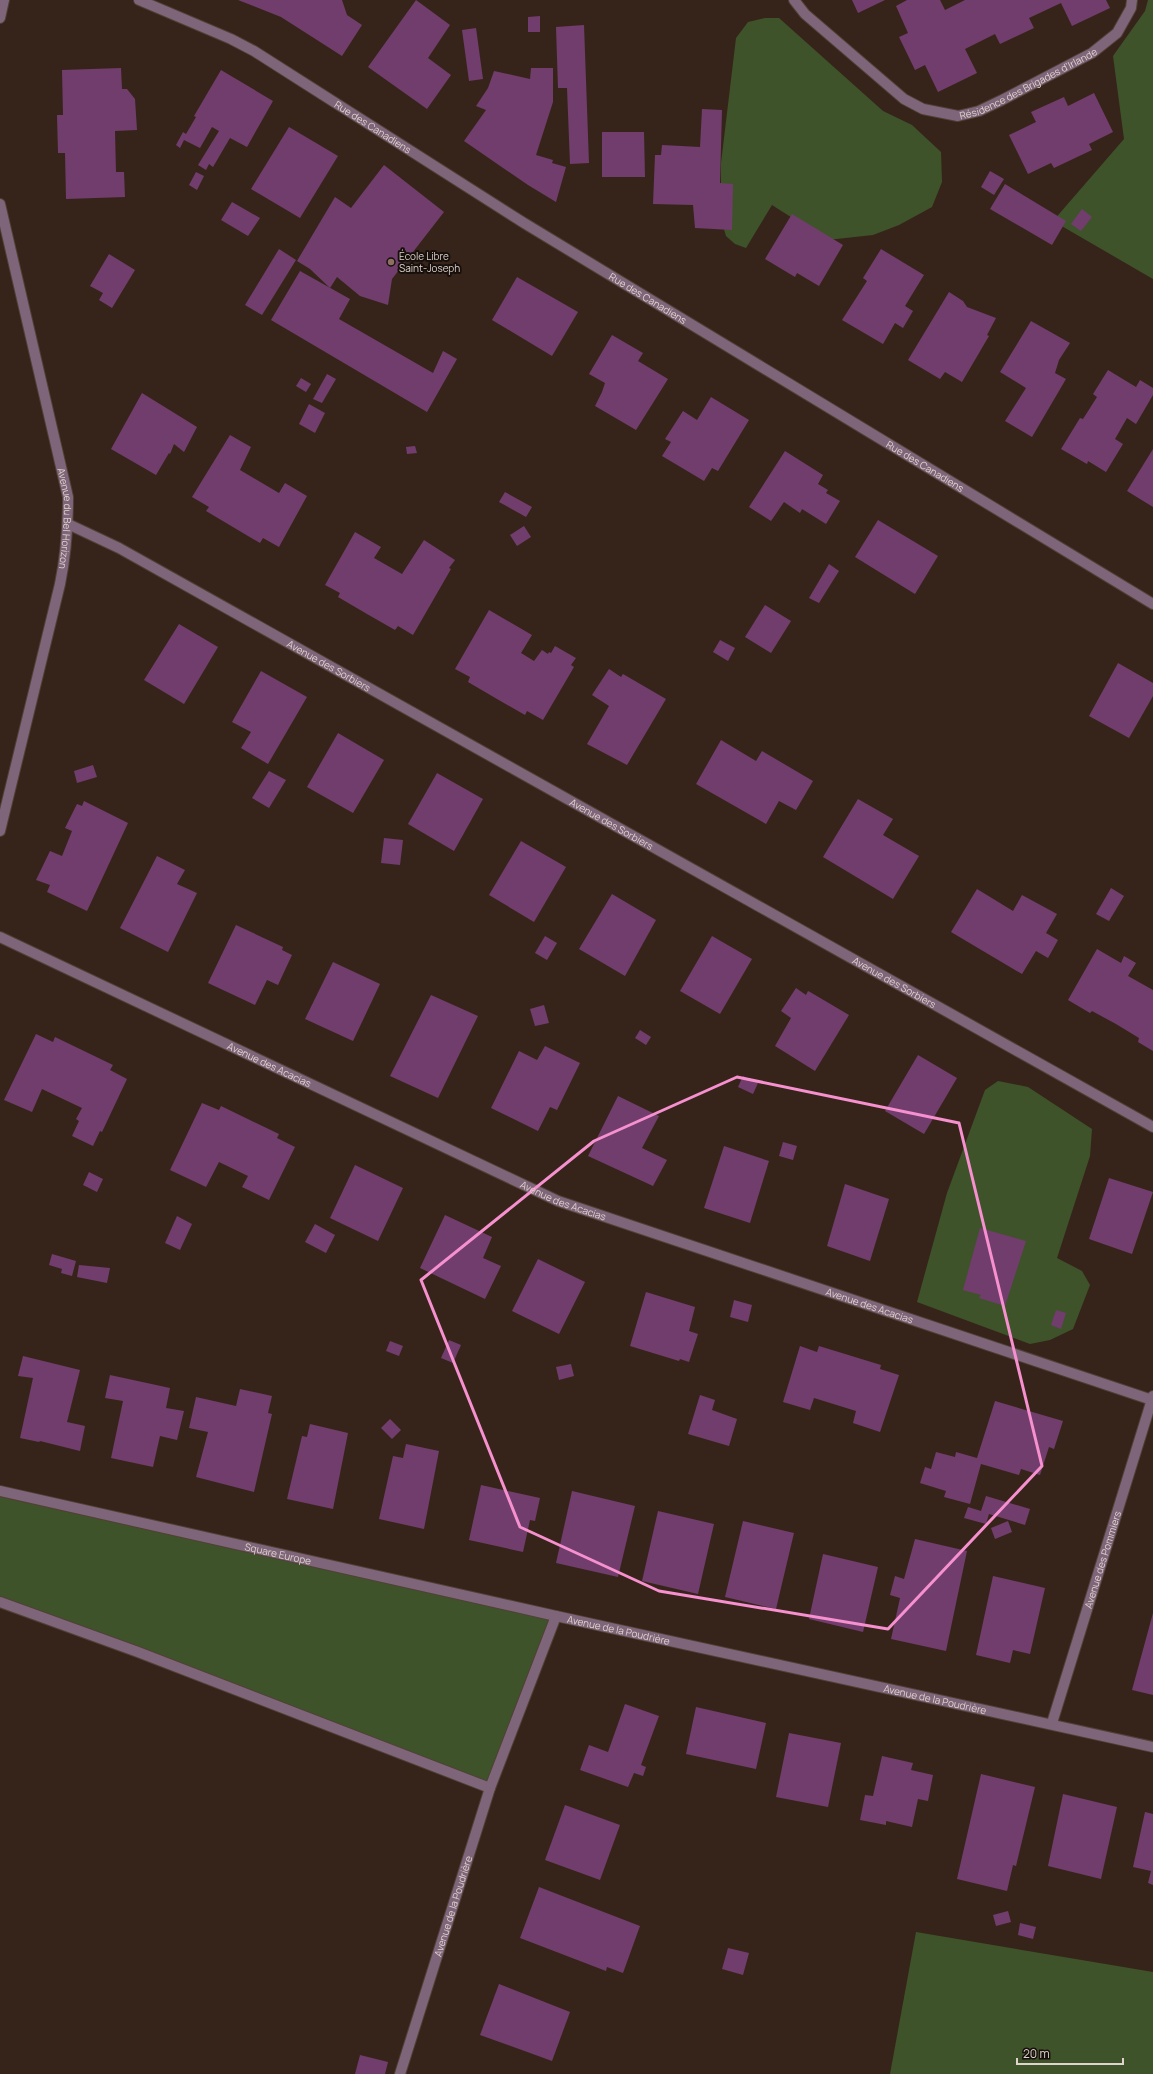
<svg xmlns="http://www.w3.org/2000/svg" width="1153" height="2074" font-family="Manrope,sans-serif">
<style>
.green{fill:#3f532a}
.building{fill:#713d6c}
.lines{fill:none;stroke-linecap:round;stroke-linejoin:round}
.minor-casing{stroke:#514036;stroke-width:12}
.minor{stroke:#7f657a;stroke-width:10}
.marked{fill:none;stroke:#f690cf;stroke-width:3;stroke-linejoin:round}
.education-dot{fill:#8d6e63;stroke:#170f0b;stroke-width:1.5}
.labels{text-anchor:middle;stroke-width:4;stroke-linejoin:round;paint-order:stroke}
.street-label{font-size:10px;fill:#dfd3cc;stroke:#170f0b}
.poi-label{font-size:10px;fill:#dfd3cc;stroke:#170f0b;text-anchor:start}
</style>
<rect width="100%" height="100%" fill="#36241a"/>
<g class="green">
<polygon points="1148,0 1153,0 1153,279 1053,221 1124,139 1113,56 1145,11"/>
<polygon points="765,18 779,18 883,111 912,125 941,152 942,182 932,207 899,225 873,235 827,240 772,205 746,248 735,244 726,236 721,219 721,163 736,38 748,22"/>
<polygon points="998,1081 1028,1087 1092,1129 1090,1156 1057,1258 1082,1271 1090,1285 1073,1329 1050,1340 1030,1344 917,1302 947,1193 985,1090"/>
<polygon points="0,1491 556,1616 490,1788 0,1602"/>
<polygon points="916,1932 1153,1972 1153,2074 890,2074"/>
</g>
<g class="building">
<polygon points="238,0 342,0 347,15 362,25 342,56 281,17"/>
<polygon points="416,0 450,25 428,58 451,75 427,109 368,67"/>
<polygon points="852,0 885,0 858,13"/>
<polygon points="907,0 940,0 945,10 965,0 1106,0 1110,8 1072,26 1061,3 1029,18 1034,28 1000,44 995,34 965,49 977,73 938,92 925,65 915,70 899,37 908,33 896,6"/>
<polygon points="540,16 540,32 528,32 528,17"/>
<polygon points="584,25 589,163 570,164 567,88 558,88 556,27"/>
<polygon points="476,28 483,79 469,81 462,30"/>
<polygon points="121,68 122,89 127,89 135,99 137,130 115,131 116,172 124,172 125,197 66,199 65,153 58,153 57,115 63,115 62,70"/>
<polygon points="531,68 553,68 553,102 536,155 553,160 552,163 566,167 556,202 528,185 464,141 486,110 476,106 488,88 494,71 530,79"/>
<polygon points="221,70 273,101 247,147 230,138 213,167 209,164 206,170 198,165 219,131 212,127 200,148 184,140 180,148 176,145 183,132 186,134 196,117 194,116"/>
<polygon points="1094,93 1113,132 1089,144 1092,150 1054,168 1051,163 1028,174 1009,135 1036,122 1031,112 1064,97 1068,106"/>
<polygon points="702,109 722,110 720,183 733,184 732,230 695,228 693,205 653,204 655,155 661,155 662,145 700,147"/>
<polygon points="289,127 338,156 300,218 251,189"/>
<polygon points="602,132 644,132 645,177 602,177"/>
<polygon points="384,165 444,212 392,279 388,305 360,296 337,277 330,288 310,269 297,261 335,197 351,208"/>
<polygon points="990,171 1004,179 994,195 981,187"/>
<polygon points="196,172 204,176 197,190 189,185"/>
<polygon points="1005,184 1066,221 1052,245 990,209"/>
<polygon points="232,202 260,218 248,236 221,220"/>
<polygon points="1082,209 1092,217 1081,231 1071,224"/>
<polygon points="792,214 843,245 819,286 797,273 795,277 765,259"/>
<polygon points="279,249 296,260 262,315 245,305"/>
<polygon points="881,249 924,275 905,306 913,311 903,328 895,323 883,344 842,320 867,281 863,278"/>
<polygon points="109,254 135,270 112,308 99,300 103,293 90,286"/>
<polygon points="300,271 350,299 339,319 433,373 443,351 457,359 427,412 271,320"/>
<polygon points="517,277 578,312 552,356 492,320"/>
<polygon points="949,292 963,301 967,307 996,318 987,335 989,336 962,382 945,372 940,379 908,360"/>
<polygon points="1031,321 1070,343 1059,360 1055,373 1066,379 1032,437 1005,421 1026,388 1000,372"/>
<polygon points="612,335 643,353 638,361 668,379 636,430 595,406 602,392 605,383 589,374"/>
<polygon points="1108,370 1136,387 1140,380 1153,388 1153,395 1136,424 1127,418 1115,439 1123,444 1106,472 1088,461 1087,464 1061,449 1080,418 1083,419 1097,397 1093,394"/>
<polygon points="327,374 336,379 322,403 313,399"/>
<polygon points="301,378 311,384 306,392 296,386"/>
<polygon points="142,393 197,427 184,452 174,444 170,454 169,453 156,475 111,449"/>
<polygon points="711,397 749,420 718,471 712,468 704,481 662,456 671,442 665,439 683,411 697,420"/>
<polygon points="309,404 325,413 315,433 299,424"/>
<polygon points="230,435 251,447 240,470 279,493 285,483 307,496 279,547 263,538 260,543 206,511 209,507 192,497"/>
<polygon points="415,446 417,453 407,454 406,447"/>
<polygon points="1153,449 1153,507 1127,491"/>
<polygon points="785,451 823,475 818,484 828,490 826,493 840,501 826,524 802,509 800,513 784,502 771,521 749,507"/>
<polygon points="505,492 532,507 526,517 499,502"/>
<polygon points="878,520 938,556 915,594 855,557"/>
<polygon points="524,526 531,537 517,546 510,535"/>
<polygon points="355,532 381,547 374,558 402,574 424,540 455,560 449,568 451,569 413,635 398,626 395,630 367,614 338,597 340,593 325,585"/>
<polygon points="829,564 839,571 819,603 809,598"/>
<polygon points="765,605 791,621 771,653 745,637"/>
<polygon points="489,610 532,635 521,653 534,661 542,650 548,654 549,652 551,653 555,646 576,658 571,665 574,667 543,720 527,711 525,715 497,699 468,682 470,677 455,669"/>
<polygon points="179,624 218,647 184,704 144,680"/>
<polygon points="720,640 735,648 728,661 713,652"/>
<polygon points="1118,663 1153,683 1153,696 1129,738 1089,716"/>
<polygon points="609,669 621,677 623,674 666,699 627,765 587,744 609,706 592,695"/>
<polygon points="261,671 307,697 268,764 241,748 251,732 232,722"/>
<polygon points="338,733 384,760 353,813 307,787"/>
<polygon points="721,740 756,761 762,751 813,781 796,810 779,801 766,824 696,784"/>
<polygon points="93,765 97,777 77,783 74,771"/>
<polygon points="269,771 286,780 269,808 252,798"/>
<polygon points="437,773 483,799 454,851 408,824"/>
<polygon points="858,799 893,819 883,835 919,856 893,899 823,857"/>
<polygon points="84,801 128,823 87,911 47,892 50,885 36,880 50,851 62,856 72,831 65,828 77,804 82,806"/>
<polygon points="384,838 403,840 400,865 381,863"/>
<polygon points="521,841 566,867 534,922 489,895"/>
<polygon points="157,856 185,870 177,884 197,893 168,952 120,928"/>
<polygon points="1111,888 1124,896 1109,921 1096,914"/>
<polygon points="977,889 1013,911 1022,895 1057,914 1046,933 1058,940 1048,958 1036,951 1022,974 951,932"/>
<polygon points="612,894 656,920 625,976 579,949"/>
<polygon points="236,925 283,947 282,950 292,955 278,985 267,980 255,1005 208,983"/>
<polygon points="545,936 557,943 547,960 535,953"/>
<polygon points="712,936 752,959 720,1014 680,991"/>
<polygon points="1097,949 1121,963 1124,956 1136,963 1128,976 1153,990 1153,1051 1138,1042 1139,1038 1116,1024 1092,1011 1090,1013 1068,1000"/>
<polygon points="333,962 380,984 353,1041 305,1019"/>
<polygon points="796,988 806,995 808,991 810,992 849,1015 815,1071 775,1046 791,1018 781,1011"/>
<polygon points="431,995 478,1016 438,1098 390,1076"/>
<polygon points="544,1005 549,1023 535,1026 530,1009"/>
<polygon points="640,1030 651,1037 646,1045 635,1038"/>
<polygon points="36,1034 53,1042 55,1037 113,1065 110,1070 127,1079 102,1132 100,1131 93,1146 72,1136 79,1121 76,1119 82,1108 42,1089 32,1112 4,1100"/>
<polygon points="545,1046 580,1063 557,1110 550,1107 538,1131 491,1108 519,1051 537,1060"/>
<polygon points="918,1055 957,1078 924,1134 885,1111"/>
<polygon points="743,1076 758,1083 753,1094 738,1087"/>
<polygon points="618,1096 659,1116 642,1148 667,1160 653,1186 588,1156"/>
<polygon points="202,1103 219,1110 221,1106 279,1134 277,1138 295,1147 269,1200 242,1187 248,1176 219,1162 206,1187 170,1170"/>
<polygon points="783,1142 797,1146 793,1160 779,1156"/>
<polygon points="724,1146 769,1161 750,1223 704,1208"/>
<polygon points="355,1165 403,1188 378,1241 330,1218"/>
<polygon points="89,1172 103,1179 97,1192 83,1185"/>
<polygon points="1109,1178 1153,1192 1132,1254 1089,1239"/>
<polygon points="845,1184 889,1199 870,1261 827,1246"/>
<polygon points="445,1215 492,1237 483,1258 501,1266 485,1299 420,1268"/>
<polygon points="177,1216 192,1224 180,1250 165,1243"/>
<polygon points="315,1224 335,1235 326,1253 305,1242"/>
<polygon points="980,1228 1026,1241 1005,1306 979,1298 981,1295 963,1290"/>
<polygon points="52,1254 76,1261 72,1276 61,1273 62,1269 49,1265"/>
<polygon points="538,1259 585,1282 559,1334 512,1311"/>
<polygon points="79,1265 110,1268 107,1283 77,1277"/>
<polygon points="646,1292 695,1307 689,1331 698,1334 689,1362 680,1359 679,1361 630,1346"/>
<polygon points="734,1300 752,1305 748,1322 730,1317"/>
<polygon points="1056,1310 1066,1313 1061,1329 1051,1325"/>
<polygon points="449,1340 461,1345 453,1363 441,1358"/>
<polygon points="390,1341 403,1346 399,1356 386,1351"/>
<polygon points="800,1346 817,1352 819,1346 881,1365 880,1369 899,1375 880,1432 853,1423 856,1411 814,1398 810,1410 783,1402"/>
<polygon points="23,1356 80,1370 67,1422 85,1426 80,1451 40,1441 39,1442 20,1438 33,1378 18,1376"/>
<polygon points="571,1364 574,1376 559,1380 556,1367"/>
<polygon points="110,1375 170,1388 166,1408 184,1411 177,1440 160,1436 153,1467 111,1458 123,1401 105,1398"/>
<polygon points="240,1389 272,1396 268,1413 272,1414 254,1492 196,1477 208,1432 189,1428 196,1397 236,1406"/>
<polygon points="700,1395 715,1400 712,1410 737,1419 729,1446 688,1434"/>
<polygon points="995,1401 1063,1421 1054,1449 1049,1447 1040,1475 1021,1469 1019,1475 981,1464 970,1504 944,1497 946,1491 920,1483 925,1467 931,1469 936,1452 955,1457 956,1452 977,1458"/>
<polygon points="390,1419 401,1430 392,1439 381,1428"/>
<polygon points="310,1424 348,1433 333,1509 287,1499 302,1436 307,1437"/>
<polygon points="406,1444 439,1451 424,1529 379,1519 393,1456 403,1458"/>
<polygon points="481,1485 540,1498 535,1521 530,1520 523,1552 469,1540"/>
<polygon points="572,1491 635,1506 618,1577 556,1563"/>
<polygon points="986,1496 1030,1509 1025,1525 989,1514 986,1524 964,1518 968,1507 981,1511"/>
<polygon points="658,1511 714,1524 698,1594 642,1581"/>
<polygon points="743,1521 794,1533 776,1609 725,1597"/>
<polygon points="1008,1521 1012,1532 995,1539 991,1528"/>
<polygon points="915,1539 967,1551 946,1651 891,1639 900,1598 890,1595 895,1576 904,1579"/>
<polygon points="823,1554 878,1567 863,1632 809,1619"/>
<polygon points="993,1576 1045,1588 1030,1654 1013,1650 1010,1663 976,1655"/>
<polygon points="1153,1613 1153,1695 1132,1690"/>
<polygon points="625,1704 659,1716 641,1765 646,1767 643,1776 634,1773 628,1787 580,1770 589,1745 608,1752"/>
<polygon points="696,1707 766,1723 756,1769 686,1754"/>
<polygon points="789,1733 841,1743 828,1807 776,1797"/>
<polygon points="882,1756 913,1763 911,1770 933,1775 928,1801 918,1799 912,1827 886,1821 886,1825 860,1820 865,1795 873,1796"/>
<polygon points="981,1774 1035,1787 1016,1866 1013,1865 1007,1891 957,1879"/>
<polygon points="1063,1794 1117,1807 1101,1879 1048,1866"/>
<polygon points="565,1805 620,1825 600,1880 545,1860"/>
<polygon points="1145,1812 1153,1814 1153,1885 1148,1883 1151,1871 1133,1867"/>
<polygon points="539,1887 640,1926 623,1973 607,1967 606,1971 520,1938"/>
<polygon points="1008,1911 1011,1922 996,1926 993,1915"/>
<polygon points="1020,1923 1036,1927 1033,1939 1018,1935"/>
<polygon points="728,1948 749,1953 743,1975 722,1969"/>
<polygon points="499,1984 570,2012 552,2061 480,2035"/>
<polygon points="360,2055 388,2062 385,2074 355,2074"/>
</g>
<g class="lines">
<defs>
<g id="minor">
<path id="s1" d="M139,0L231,39L254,51L524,223L1153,604"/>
<path id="s2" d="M794,0L805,14L904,99L923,109L958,116L979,111L1002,100L1092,53L1117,33L1131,8L1132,0"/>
<polyline points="0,18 4,0"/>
<path id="s3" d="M0,204L68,497C68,527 66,555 60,584L0,831"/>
<path id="s4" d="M68,524L119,548L1153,1127"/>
<path id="s5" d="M0,937L558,1201L1152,1400"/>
<path id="s6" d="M0,1491L556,1616L1153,1747"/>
<polyline points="0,1602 138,1652 490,1788"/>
<path id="s7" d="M1052,1723L1153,1396"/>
<path id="s8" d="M400,2074L490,1788L556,1616"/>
</g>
</defs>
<use href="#minor" class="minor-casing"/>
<use href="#minor" class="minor"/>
</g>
<path class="marked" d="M737,1077L959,1123L1042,1466L888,1629L659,1591L520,1527L421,1280L594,1141Z"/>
<circle class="education-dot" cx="391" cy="262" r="4"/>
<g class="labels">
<g class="street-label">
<text dy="4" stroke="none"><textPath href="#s2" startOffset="283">Résidence des Brigades d'Irlande</textPath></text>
<text dy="4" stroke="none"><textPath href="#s1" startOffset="267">Rue des Canadiens</textPath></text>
<text dy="4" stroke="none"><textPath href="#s1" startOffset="591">Rue des Canadiens</textPath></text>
<text dy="4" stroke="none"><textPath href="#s1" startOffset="915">Rue des Canadiens</textPath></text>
<text dy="4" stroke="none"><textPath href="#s3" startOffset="322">Avenue du Bel Horizon</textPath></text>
<text dy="4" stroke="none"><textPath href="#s4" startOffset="297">Avenue des Sorbiers</textPath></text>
<text dy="4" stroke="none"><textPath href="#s4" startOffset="621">Avenue des Sorbiers</textPath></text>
<text dy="4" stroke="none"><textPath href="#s4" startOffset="945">Avenue des Sorbiers</textPath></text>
<text dy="4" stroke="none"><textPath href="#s5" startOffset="298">Avenue des Acacias</textPath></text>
<text dy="4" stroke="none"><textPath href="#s5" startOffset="622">Avenue des Acacias</textPath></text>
<text dy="4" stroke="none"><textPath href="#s5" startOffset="946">Avenue des Acacias</textPath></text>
<text dy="4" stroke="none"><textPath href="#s6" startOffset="285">Square Europe</textPath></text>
<text dy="4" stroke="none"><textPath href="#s7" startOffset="171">Avenue des Pommiers</textPath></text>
<text dy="4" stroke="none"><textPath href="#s6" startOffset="634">Avenue de la Poudrière</textPath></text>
<text dy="4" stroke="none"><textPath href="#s6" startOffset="958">Avenue de la Poudrière</textPath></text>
<text dy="4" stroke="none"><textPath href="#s8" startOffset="176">Avenue de la Poudrière</textPath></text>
</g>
<g class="poi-label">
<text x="399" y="260">École Libre<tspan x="399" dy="12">Saint-Joseph</tspan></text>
</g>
</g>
<path d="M1017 2058v6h106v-6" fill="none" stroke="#dfd3cc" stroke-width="2"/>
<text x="1023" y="2058" font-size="12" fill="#dfd3cc" stroke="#170f0b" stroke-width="3" paint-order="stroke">20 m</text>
</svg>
